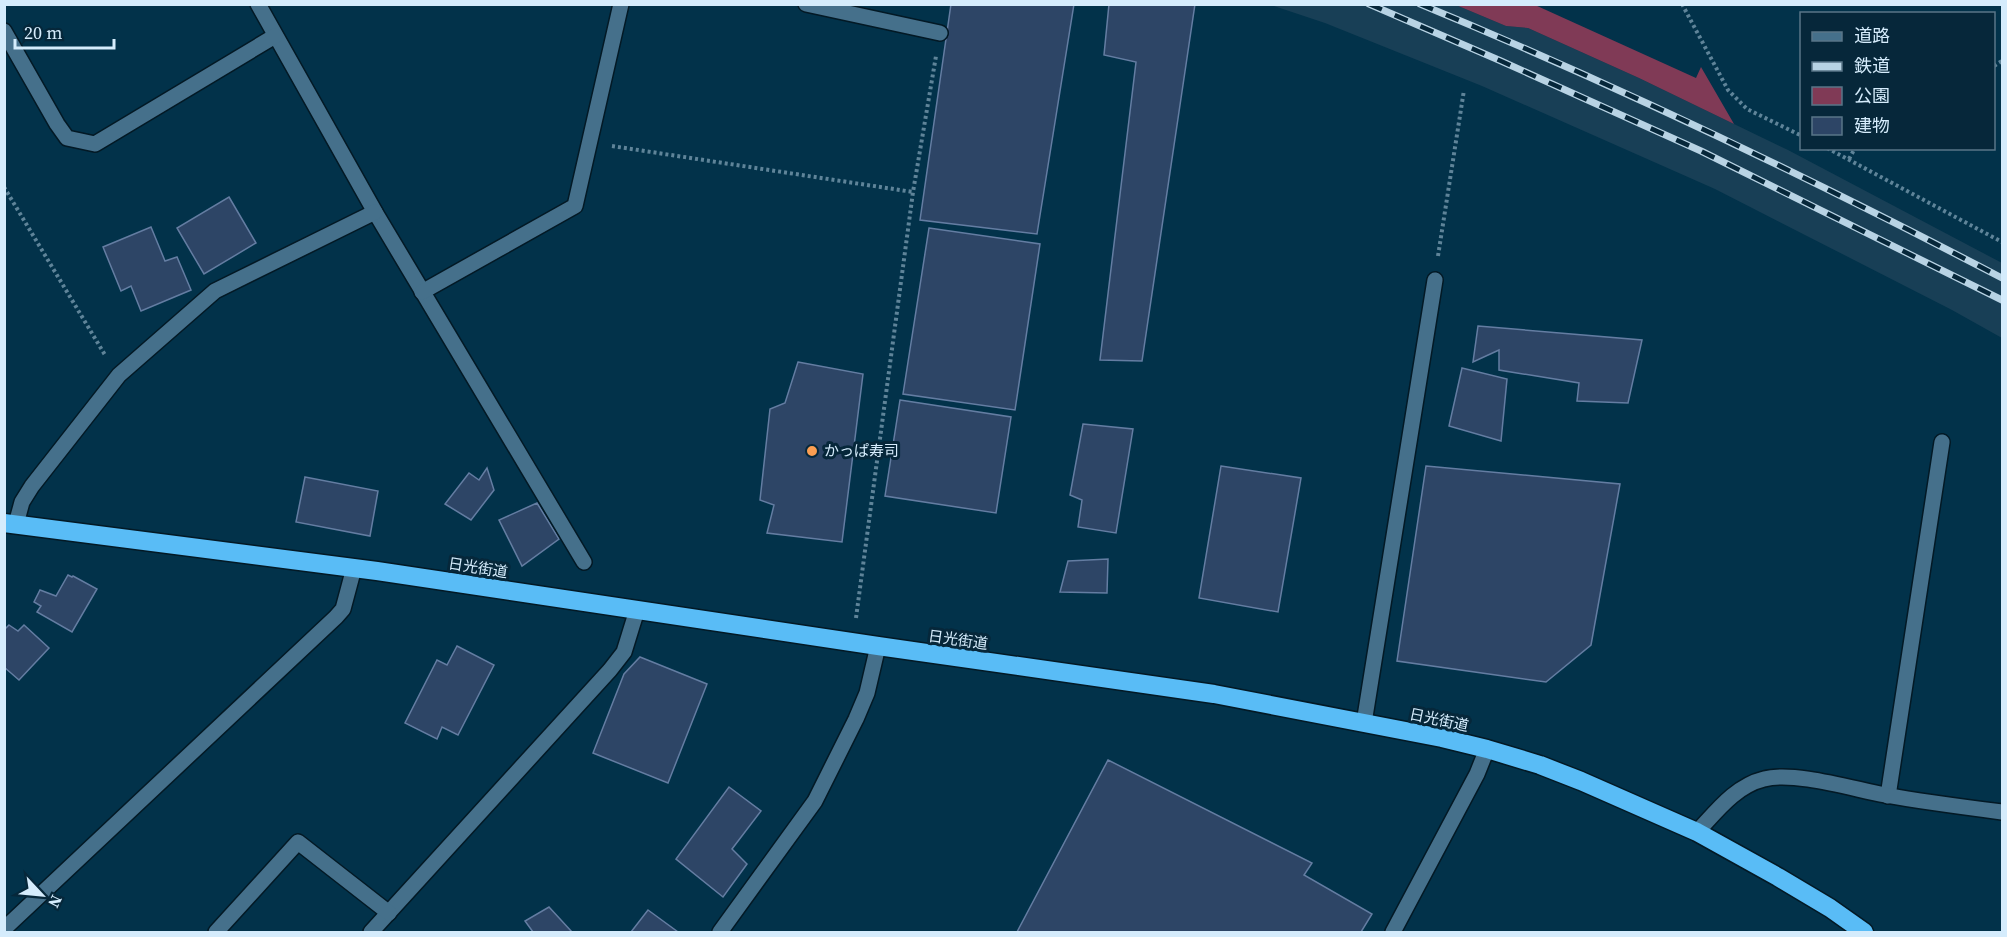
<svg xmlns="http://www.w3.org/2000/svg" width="2007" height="937" font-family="'Source Serif 4','Noto Sans JP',serif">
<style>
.built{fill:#183f56}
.green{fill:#803a56}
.building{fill:#2d4566;stroke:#647da2;stroke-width:1.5}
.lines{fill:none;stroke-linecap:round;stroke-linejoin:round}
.lane-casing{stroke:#031925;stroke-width:18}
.street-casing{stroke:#031925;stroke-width:18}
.secondary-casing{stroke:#031925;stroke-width:18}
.highway-casing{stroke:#031925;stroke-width:21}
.path{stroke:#5f8499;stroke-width:4;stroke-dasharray:3 3;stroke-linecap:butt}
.lane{stroke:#45708b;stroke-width:15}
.street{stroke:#45708b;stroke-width:15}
.secondary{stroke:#45708b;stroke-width:15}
.highway{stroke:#59bcf6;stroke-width:18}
.rail-casing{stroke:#b8d3e4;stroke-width:7}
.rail{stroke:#06273a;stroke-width:4.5;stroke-dasharray:14;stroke-linecap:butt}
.poi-dot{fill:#fb9e52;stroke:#06273a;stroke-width:2}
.labels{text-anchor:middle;stroke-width:6;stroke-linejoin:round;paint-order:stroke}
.poi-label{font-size:15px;fill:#d5ecfc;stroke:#06273a;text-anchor:start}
.street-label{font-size:15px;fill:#d5ecfc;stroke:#06273a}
</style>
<rect width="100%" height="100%" fill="#02324a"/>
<polygon class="built" points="1271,5 1456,5 1506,26 1528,28 1639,78 1788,150 2002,263 2002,338 1952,310 1715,189 1482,86 1325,23"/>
<polygon class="green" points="1456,5 1535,5 1696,78 1701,67 1734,124 1639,78 1528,28 1506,26"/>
<g class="building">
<polygon points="951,4 1074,4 1037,234 920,220"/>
<polygon points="1109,4 1195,4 1142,361 1100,360 1136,62 1104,55"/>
<polygon points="229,197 256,243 204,274 177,228"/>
<polygon points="151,227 165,261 177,257 191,290 141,311 131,286 121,291 103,247"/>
<polygon points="929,228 1040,244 1015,410 903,394"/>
<polygon points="1478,326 1642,340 1628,403 1577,401 1579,383 1499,370 1499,350 1473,362"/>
<polygon points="798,362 863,374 842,542 767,533 774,505 760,500 770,409 785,403"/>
<polygon points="1462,368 1507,379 1501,441 1449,426"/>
<polygon points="900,400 1011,417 996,513 885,496"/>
<polygon points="1083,424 1133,429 1116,533 1078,527 1082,500 1070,495"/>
<polygon points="1221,466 1301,478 1278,612 1199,598"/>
<polygon points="1426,466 1620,484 1591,645 1546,682 1397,661"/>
<polygon points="487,468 494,490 471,520 445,504 469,473 479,480"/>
<polygon points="305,477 378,491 370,536 296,522"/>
<polygon points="537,503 559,539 522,566 499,520"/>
<polygon points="1108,559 1107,593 1060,592 1068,561"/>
<polygon points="68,575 72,577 73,576 97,589 72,632 37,612 41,606 34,602 40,590 56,596"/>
<polygon points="9,625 18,631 24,625 49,648 19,680 4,667 4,630"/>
<polygon points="457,646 494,665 458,735 442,727 437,739 405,723 437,660 447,665"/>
<polygon points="640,657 707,684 668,783 593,753 624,674"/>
<polygon points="1108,760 1312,863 1304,875 1372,914 1361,932 1017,932"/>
<polygon points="729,787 761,811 732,849 747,864 723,897 676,859"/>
<polygon points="549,907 572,932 533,932 525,921"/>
<polygon points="648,910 678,932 631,932"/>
</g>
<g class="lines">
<defs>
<g id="lane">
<polyline points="1364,723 1435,280"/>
<polyline points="1888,796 1942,442"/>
<polyline points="4,929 336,617 343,609 354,568"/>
<polyline points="371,932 610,670 624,652 637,610"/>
</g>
<g id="street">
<polyline points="258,4 375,212 584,562"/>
<polyline points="806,4 940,33"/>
<polyline points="4,31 57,124 67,138 95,144 275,36"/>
<polyline points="422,292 575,206 621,4"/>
<polyline points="16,524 22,502 32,486 119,375 215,291 375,212"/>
<polyline points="216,932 298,842 389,913"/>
<polyline points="720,932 815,801 856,719 867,693 878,646"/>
<polyline points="1393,932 1477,774 1487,749"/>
</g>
<path id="secondary" d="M1697,832C1716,812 1735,786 1764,779C1794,771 1853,789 1885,795C1924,802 1963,807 2002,812"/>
<polyline id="highway" points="4,523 377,571 878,646 1214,694 1442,738 1487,749 1540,765 1581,781 1697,832 1778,877 1830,908 1864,932"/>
</defs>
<use href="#lane" class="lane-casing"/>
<use href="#street" class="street-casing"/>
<use href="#secondary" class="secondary-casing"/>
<use href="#highway" class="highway-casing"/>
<g class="path">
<polyline points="1682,4 1728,90 1747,109 1802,136"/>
<polyline points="1994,66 2002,61"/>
<polyline points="612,146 913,192"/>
<polyline points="1827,148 2002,242"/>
<polyline points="1849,159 1855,148"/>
<polyline points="4,187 105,355"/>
<polyline points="1438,256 1464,90"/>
<polyline points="856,618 913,192 936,56"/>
</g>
<use href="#lane" class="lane"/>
<use href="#street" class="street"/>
<use href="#secondary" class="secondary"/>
<use href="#highway" class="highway"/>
<defs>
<g id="rail">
<polyline points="1369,4 1501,61 1701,151 2002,300"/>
<path d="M1420,4C1619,86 1812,179 2002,278"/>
</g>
</defs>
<use href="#rail" class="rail-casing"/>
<use href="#rail" class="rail"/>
</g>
<circle class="poi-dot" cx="812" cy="451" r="6"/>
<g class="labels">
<g class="poi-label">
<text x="824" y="456">かっぱ寿司</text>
</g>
<g class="street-label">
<text transform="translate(478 568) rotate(9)" y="5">日光街道</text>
<text transform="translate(958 640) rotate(8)" y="5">日光街道</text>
<text transform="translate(1439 720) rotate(12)" y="5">日光街道</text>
</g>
</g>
<rect width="2007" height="937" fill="none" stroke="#d5ecfc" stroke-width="12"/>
<rect x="1800" y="12" width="195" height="138" fill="#06273a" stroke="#597688" stroke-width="1.5"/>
<rect x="1812" y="32" width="30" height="9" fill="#45708b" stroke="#597688" stroke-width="1.5"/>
<text x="1854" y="42" font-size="18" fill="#d5ecfc">道路</text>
<rect x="1812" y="62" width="30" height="9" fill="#b8d3e4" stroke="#597688" stroke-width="1.5"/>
<text x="1854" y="72" font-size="18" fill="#d5ecfc">鉄道</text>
<rect x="1812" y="87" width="30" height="18" fill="#803a56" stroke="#597688" stroke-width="1.5"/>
<text x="1854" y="102" font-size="18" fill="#d5ecfc">公園</text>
<rect x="1812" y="117" width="30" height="18" fill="#2d4566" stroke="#597688" stroke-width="1.5"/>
<text x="1854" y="132" font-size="18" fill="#d5ecfc">建物</text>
<g transform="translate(42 895) rotate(116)" stroke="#06273a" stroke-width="4.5" paint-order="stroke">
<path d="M0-4.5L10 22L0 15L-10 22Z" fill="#d5ecfc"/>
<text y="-9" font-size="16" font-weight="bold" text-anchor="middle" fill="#d5ecfc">N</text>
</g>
<path d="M15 39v9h99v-9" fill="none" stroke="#d5ecfc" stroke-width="3"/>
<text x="24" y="39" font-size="18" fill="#d5ecfc" stroke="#06273a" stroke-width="4.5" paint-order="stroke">20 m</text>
</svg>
